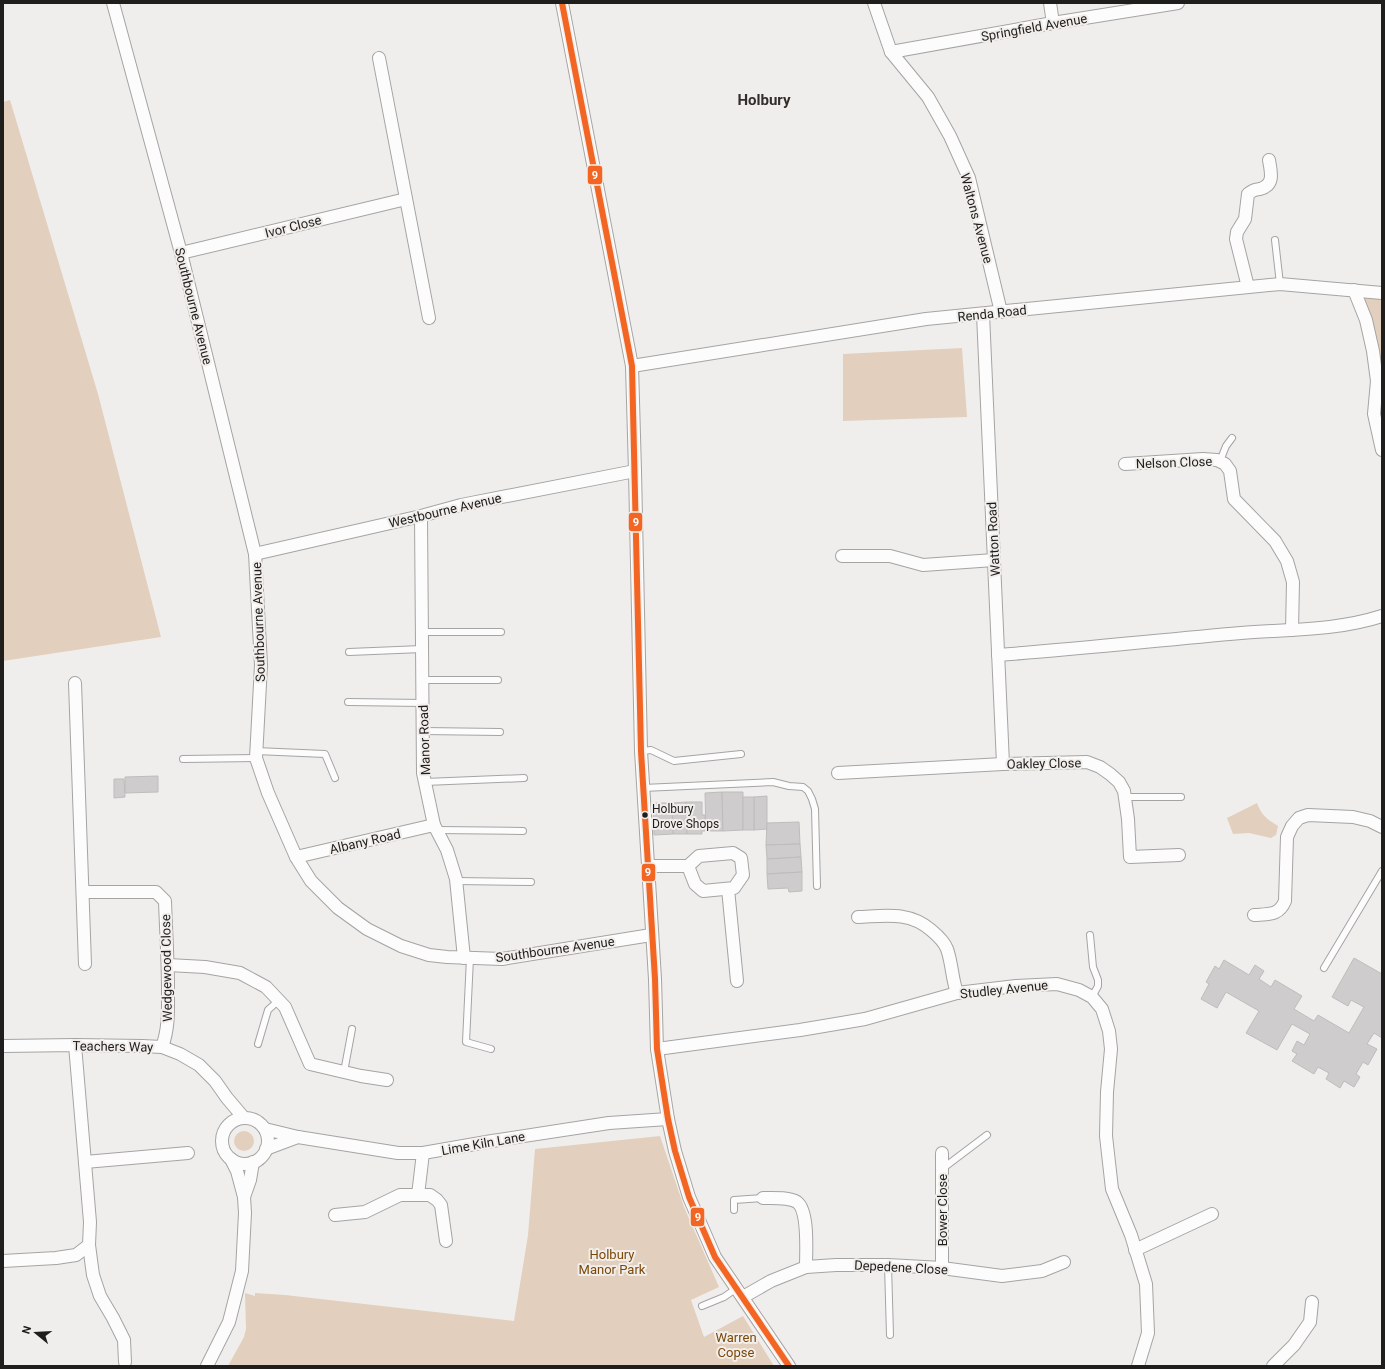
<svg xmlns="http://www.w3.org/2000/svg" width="1385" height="1369" font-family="Roboto,sans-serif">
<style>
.green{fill:#e3cfbd}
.building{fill:#cecccc;stroke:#bebdbc}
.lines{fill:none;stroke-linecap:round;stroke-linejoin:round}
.service-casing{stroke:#a5a4a3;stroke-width:8}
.minor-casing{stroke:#a5a4a3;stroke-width:14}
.service{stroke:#fdfcfc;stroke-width:6}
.minor{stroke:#fdfcfc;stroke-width:12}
.bus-1-casing{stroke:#f1eeeb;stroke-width:9}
.bus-1{stroke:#f26522;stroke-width:6}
.bus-dot{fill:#1f1e1d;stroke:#f1eeeb;stroke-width:1.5}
.labels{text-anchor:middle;stroke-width:4;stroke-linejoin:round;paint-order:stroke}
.bus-label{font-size:12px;fill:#1f1e1d;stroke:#f1eeeb;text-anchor:start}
.street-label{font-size:13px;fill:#1f1e1d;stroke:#f1eeeb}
.park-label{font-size:13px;fill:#7c4808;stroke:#f1eeeb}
.quarter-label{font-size:15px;font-weight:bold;fill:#312f2d;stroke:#f1eeeb}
.line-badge{stroke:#f1eeeb;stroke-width:1.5}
.badge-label{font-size:11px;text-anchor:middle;font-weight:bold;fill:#fff}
</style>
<rect width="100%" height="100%" fill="#f0eeec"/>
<g class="green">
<polygon points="10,100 98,394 161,637 3,661 3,102"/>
<polygon points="1354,290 1382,293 1382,413 1374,414 1377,381"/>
<polygon points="962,348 967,417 843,421 843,354"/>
<path d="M1257,803C1261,815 1268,820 1278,826L1276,835L1271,838L1249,833L1233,834L1227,818Z"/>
<circle cx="244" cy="1141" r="10"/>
<polygon points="660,1136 684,1207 719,1287 691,1300 704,1337 743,1316 774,1366 228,1366 244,1337 246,1329 245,1293 255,1296 255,1293 285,1295 514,1321 528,1235 535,1149"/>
</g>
<g class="building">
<polygon points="158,776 158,792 125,793 125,777"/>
<polygon points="114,779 124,779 125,797 114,798"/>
<polygon points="722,792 723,831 706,831 705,793"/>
<polygon points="722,792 743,792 743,830 723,831"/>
<polygon points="767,796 767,829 754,830 754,797"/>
<rect x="743" y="797" width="11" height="33"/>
<polygon points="686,802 687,834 673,834 672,803"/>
<polygon points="686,802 702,802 702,815 705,815 705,831 702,831 702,834 687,834"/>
<polygon points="653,803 672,803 673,834 654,835"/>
<polygon points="799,822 800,844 766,845 767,823"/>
<polygon points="800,844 801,857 767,859 766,845"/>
<polygon points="801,857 802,872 767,874 767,859"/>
<polygon points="802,872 802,891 789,892 788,888 768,889 767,874"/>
<polygon points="1354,958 1382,974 1382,1038 1374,1033 1367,1044 1377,1049 1368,1065 1363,1062 1356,1074 1360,1077 1354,1087 1344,1081 1340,1088 1326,1079 1329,1073 1318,1067 1314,1074 1292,1061 1297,1054 1292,1051 1297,1041 1304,1045 1310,1034 1292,1024 1277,1050 1246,1033 1259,1011 1226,992 1217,1008 1201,999 1209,984 1206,982 1215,966 1219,969 1224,960 1249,975 1255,965 1264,971 1259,979 1271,987 1275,980 1302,996 1294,1009 1314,1021 1318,1015 1349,1033 1364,1007 1351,1000 1348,1006 1332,997"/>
</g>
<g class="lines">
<defs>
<g id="service">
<polyline points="1275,240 1280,284"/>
<polyline points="1220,461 1226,446 1232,438"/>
<polyline points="422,632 501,632"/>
<polyline points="349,652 422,649"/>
<polyline points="422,680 498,680"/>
<polyline points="348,702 423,703"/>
<polyline points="423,731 500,732"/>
<polyline points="256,751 325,754 335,778"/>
<polyline points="641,751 651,750 674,761 741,754"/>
<polyline points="183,759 256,758"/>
<polyline points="425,782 524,778"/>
<polyline points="643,788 773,782 789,786 803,787 808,791 812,799 815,809 817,886"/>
<polyline points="1125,797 1181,797"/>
<polyline points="437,830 523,831"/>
<polyline points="456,881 531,882"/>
<polyline points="1090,935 1093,967 1098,980 1098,986 1092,997"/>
<polyline points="470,958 466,1042 491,1049"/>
<polyline points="1324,968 1382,871"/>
<polyline points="258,1044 268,1010 279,1000"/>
<polyline points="344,1072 352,1029"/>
<polyline points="942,1169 987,1135"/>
<polyline points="734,1210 734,1200 763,1198"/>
<polyline points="888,1265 890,1335"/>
<polyline points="702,1306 724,1297 737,1288"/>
</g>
<g id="minor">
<polyline points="113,3 181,253 255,554 261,665 256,758 268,793 296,857 311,881 338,908 367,929 401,946 429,955 447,957 502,959 651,935"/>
<polyline points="562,3 632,366 635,471 641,751 655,979 657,1049 668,1119 675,1151 689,1197 715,1257 789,1366"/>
<polyline points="874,3 891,52 928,97 950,136 969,178 1001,312"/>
<polyline points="1050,3 1053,23"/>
<polyline points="891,52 1053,23 1178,3"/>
<polyline points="379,58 429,318"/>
<polyline points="181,253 406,199"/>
<path d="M1248,287L1236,239L1237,232L1245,219L1248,194C1253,190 1254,190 1260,189C1275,185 1271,172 1269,160"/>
<polyline points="1354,290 1366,320 1373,351 1377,381 1374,414 1382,450"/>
<polyline points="983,314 1003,764"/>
<polyline points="632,366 926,319 1280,284 1382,293"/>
<polyline points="1125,464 1203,459 1217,460 1225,464 1230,471 1234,499 1275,541 1287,561 1293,582 1292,630"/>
<polyline points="421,516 423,773 434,825 447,850 456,879 464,958"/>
<polyline points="255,554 421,516 461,505 635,471"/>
<polyline points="842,556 890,556 923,565 994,560"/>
<path d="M998,655C1079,649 1160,640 1241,633C1289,629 1335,631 1382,616"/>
<polyline points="75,683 85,964"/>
<polyline points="838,773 1003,764 1087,762 1100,767 1110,774 1119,782 1124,791 1128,819 1130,857 1179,855"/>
<polyline points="296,857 434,825"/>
<polyline points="648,866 688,866 699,856 733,853 741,858 743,875 734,888 703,891 695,884 688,866"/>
<polyline points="728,889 737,981"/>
<path d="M84,892H156L165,901C166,931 168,960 168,990C168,1010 169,1028 162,1047"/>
<path d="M1254,915C1268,914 1279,916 1285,901L1287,837L1292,826L1299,818L1308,815L1353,817L1370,821L1382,827"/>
<path d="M858,917C885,916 909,911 931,930C937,935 944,941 947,949C952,963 952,979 957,993"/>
<polyline points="168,965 205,967 240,973 266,987 285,1007 310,1064 361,1076 387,1080"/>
<polyline points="3,1046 75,1045 142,1046 162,1047 180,1054 199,1065 215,1081 227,1098 244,1118"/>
<polyline points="657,1049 800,1030 865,1019 957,993 1016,986 1057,984 1079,990 1092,997 1102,1009 1109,1031 1111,1049 1107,1092 1106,1136 1112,1189 1131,1235 1146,1284 1148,1333 1138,1366"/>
<circle cx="245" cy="1141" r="23"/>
<polyline points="265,1129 298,1137 398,1153 423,1153 492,1141 609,1123 668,1119"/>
<polyline points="266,1149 298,1137"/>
<polyline points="85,1162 188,1153"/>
<polyline points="418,1195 423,1153"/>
<polyline points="244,1197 250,1180 253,1162"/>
<path d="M763,1198C772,1198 789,1197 797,1202C809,1211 806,1252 806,1267"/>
<polyline points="335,1215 365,1212 400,1195 430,1195 437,1200 441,1205 446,1241"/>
<polyline points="89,1245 93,1275 100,1296 113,1318 124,1340 125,1362"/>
<polyline points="1135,1250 1212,1214"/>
<polyline points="3,1261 56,1258 76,1255 89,1245 90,1222 75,1045"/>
<polyline points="942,1268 942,1153"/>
<polyline points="743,1297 771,1281 806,1267 836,1265 888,1265 942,1268 1002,1276 1042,1271 1064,1262"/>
<polyline points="207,1366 229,1322 242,1271 245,1213 244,1197 237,1171 231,1159"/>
<polyline points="1273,1366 1294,1345 1310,1322 1312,1302"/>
</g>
</defs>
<use href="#service" class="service-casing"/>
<use href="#minor" class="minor-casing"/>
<use href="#service" class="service"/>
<use href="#minor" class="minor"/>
<defs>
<polyline id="bus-1" points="562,3 632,366 641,751 655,979 657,1049 668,1119 675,1151 689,1197 715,1257 789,1366"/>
</defs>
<use href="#bus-1" class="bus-1-casing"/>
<use href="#bus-1" class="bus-1"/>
</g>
<circle class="bus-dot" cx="645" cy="815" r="3.5"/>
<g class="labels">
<g class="bus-label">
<text x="652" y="813">Holbury<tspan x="652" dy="15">Drove Shops</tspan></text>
</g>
<g class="street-label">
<text transform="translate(1034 27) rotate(-10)" y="5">Springfield Avenue</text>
<text transform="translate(977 218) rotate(75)" y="5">Waltons Avenue</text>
<text transform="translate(293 226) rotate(-14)" y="5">Ivor Close</text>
<text transform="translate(194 306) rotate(76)" y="5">Southbourne Avenue</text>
<text transform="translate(992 313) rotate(-6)" y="5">Renda Road</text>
<text transform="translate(1174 462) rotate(-2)" y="5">Nelson Close</text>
<text transform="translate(445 510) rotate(-13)" y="5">Westbourne Avenue</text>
<text transform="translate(993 539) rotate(-93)" y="5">Watton Road</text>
<text transform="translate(258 622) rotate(-92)" y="5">Southbourne Avenue</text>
<text transform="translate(424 740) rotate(-92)" y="5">Manor Road</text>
<text transform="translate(1044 763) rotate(-1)" y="5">Oakley Close</text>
<text transform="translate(365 841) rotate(-13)" y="5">Albany Road</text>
<text transform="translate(555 949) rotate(-8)" y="5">Southbourne Avenue</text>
<text transform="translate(166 968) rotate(-91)" y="5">Wedgewood Close</text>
<text transform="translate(1004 989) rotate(-6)" y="5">Studley Avenue</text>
<text transform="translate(113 1046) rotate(1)" y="5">Teachers Way</text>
<text transform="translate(483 1143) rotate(-10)" y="5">Lime Kiln Lane</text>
<text transform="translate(942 1210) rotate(-90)" y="5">Bower Close</text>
<text transform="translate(901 1267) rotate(3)" y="5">Depedene Close</text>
</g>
<g class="park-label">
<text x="612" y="1259">Holbury<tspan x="612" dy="15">Manor Park</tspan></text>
<text x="736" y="1342">Warren<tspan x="736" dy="15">Copse</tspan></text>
</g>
<g class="quarter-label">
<text x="764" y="105">Holbury</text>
</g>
</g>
<g class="line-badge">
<rect x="587" y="165" width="16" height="20" rx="4" fill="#f26522"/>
<rect x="628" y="512" width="15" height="20" rx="4" fill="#f26522"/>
<rect x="641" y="863" width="15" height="19" rx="4" fill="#f26522"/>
<rect x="690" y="1207" width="15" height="20" rx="4" fill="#f26522"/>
</g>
<g class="badge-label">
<text x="595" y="179">9</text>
<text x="636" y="526">9</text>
<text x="648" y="876">9</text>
<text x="698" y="1221">9</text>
</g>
<rect width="1385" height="1369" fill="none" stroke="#1f1e1d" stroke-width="8"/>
<g transform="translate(36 1333) rotate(288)" stroke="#f1eeeb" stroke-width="3" paint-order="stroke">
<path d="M0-3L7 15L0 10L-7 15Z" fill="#1f1e1d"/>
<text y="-6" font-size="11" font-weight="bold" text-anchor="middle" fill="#1f1e1d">N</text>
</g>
</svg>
